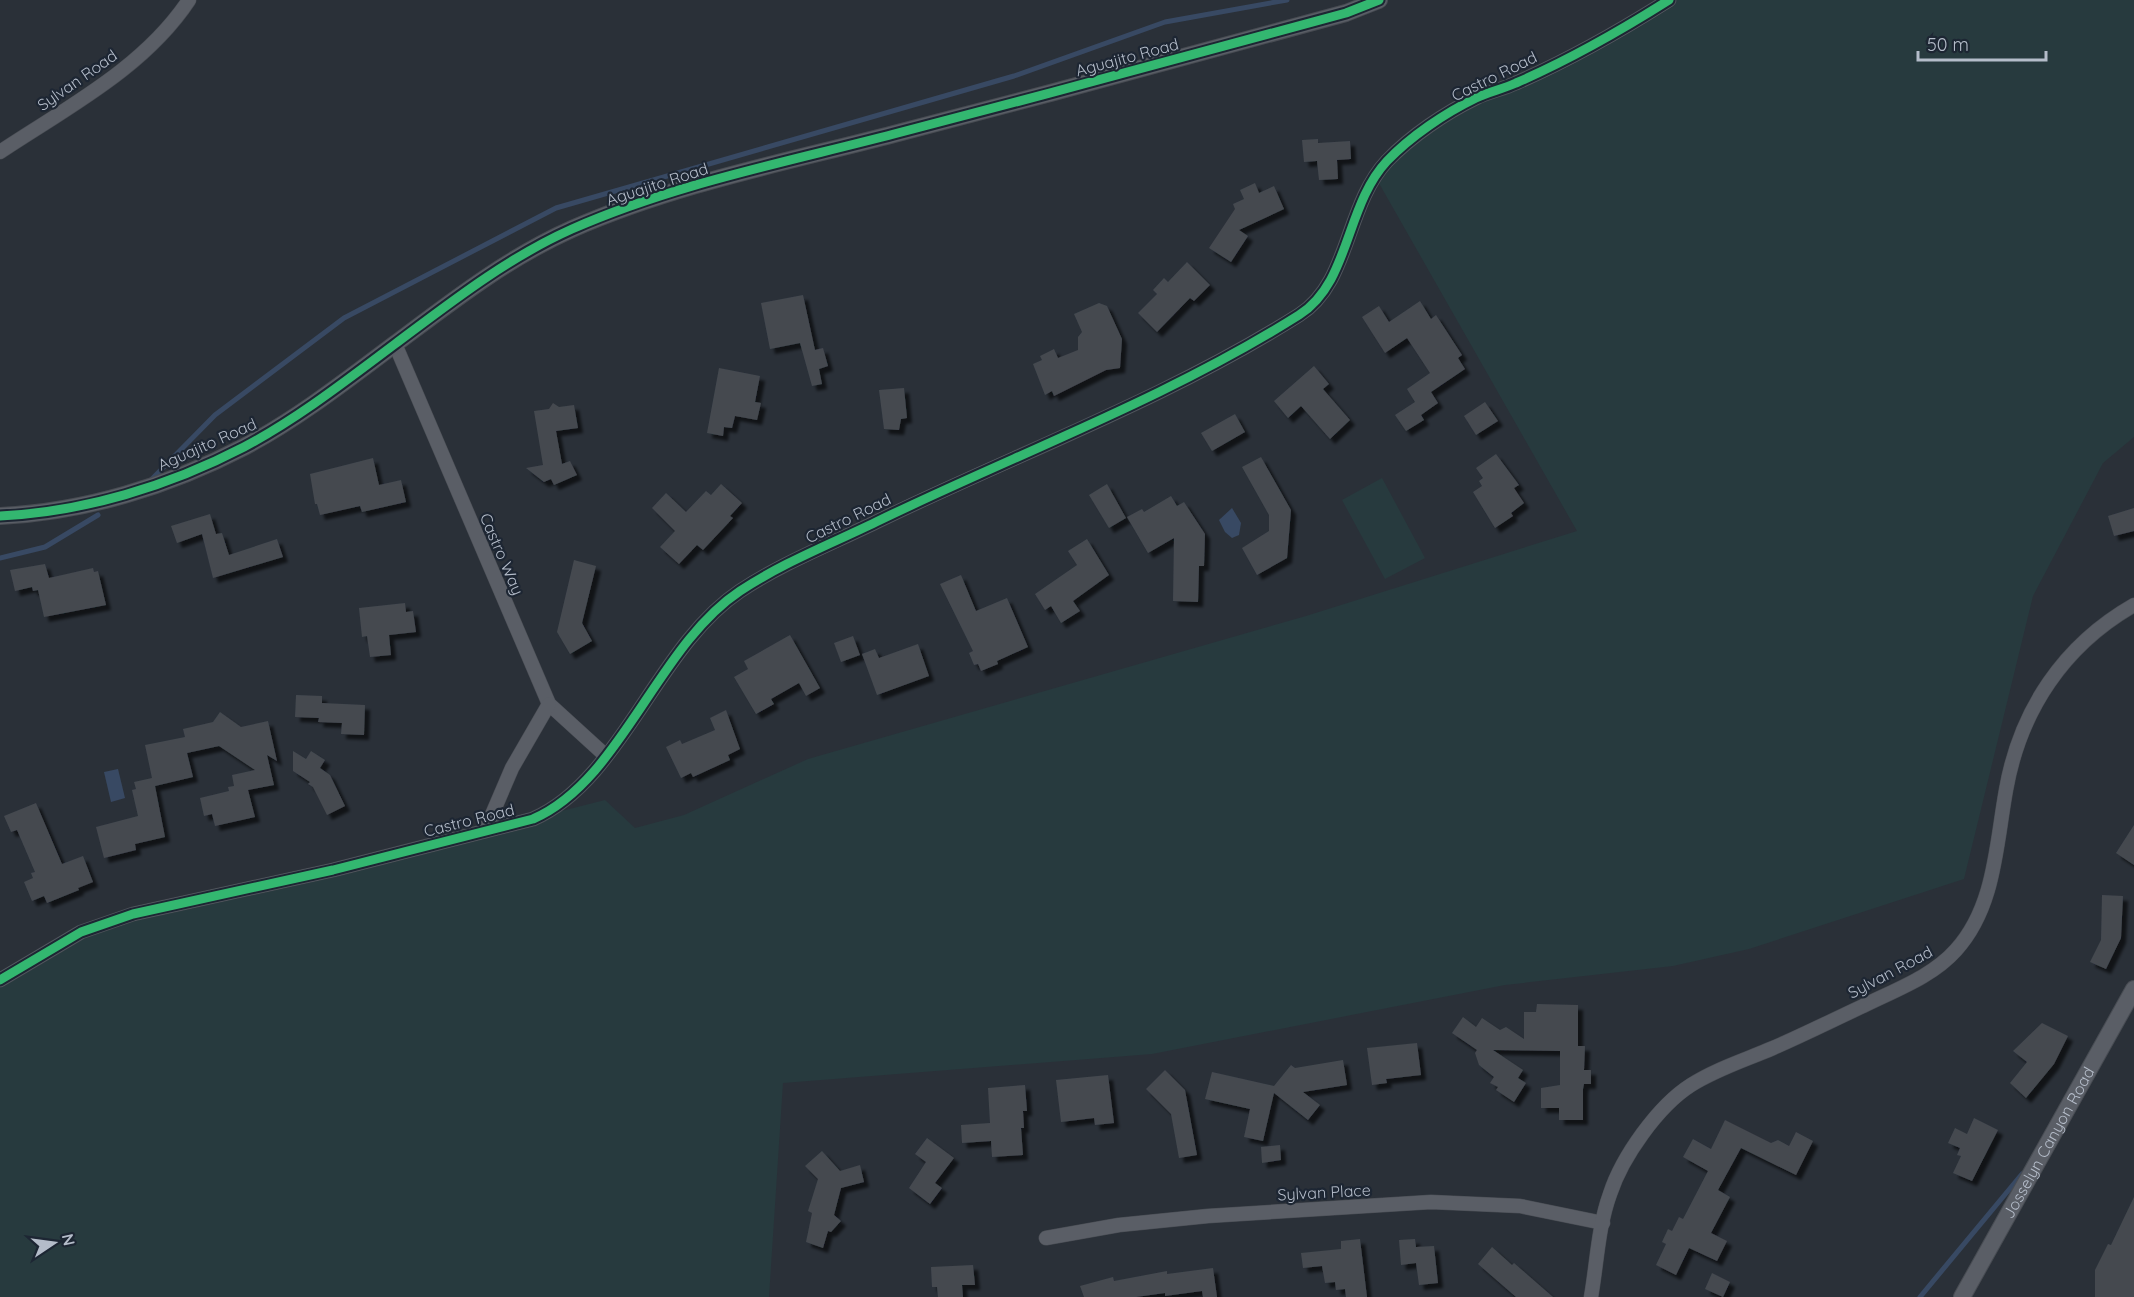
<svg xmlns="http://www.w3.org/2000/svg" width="2134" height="1297" font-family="Quicksand,sans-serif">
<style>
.green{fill:#273a3e}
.water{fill:#384963}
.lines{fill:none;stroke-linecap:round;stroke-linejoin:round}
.stream{stroke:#384963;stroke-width:5}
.building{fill:#444950;filter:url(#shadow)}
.minor-casing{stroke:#484c53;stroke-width:15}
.tertiary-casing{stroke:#484c53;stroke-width:18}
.minor{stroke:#5a5e66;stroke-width:14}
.tertiary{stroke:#5a5e66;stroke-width:16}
.cycleway-casing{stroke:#1d2633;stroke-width:13}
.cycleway{stroke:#33b770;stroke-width:9}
.labels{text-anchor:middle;stroke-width:4.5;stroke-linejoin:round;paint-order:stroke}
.street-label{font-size:16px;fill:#b4bcc9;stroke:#1d2633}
</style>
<defs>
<filter id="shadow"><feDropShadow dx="5" dy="5" stdDeviation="1.5" flood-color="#0009"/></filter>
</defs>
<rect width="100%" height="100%" fill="#2a3038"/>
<g class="green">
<polygon points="1669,0 2134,0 2134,437 2103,463 2033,596 1964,879 1749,949 1673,966 1505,985 1152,1054 783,1083 769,1297 0,1297 0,980 81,932 605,800 635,828 684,815 808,759 1306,616 1577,531 1376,178 1416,136"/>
<polygon points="1382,478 1425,558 1385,579 1342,500"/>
</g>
<g class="water">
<polygon points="1232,508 1241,523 1239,535 1232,538 1225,532 1219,520"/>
<polygon points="118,769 125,798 111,802 104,772"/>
</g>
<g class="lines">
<g class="stream">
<polyline points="151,480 215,415 344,318 556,208 1014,76 1165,22 1287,0"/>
<polyline points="0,558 45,547 98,515"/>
<polyline points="1920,1297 2022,1174"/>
</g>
</g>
<g class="building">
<polygon points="1318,139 1318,143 1350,141 1351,159 1337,160 1338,179 1319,180 1317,161 1304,162 1302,140"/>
<polygon points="1255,183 1259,193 1274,186 1284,209 1239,230 1248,236 1231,262 1209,248 1235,209 1233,204 1244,199 1240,190"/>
<polygon points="1187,262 1210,285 1194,301 1190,298 1157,332 1138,313 1157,294 1153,290 1164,278 1168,282"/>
<polygon points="803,295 815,350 823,348 828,366 819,369 822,384 812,386 800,343 770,349 761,303"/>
<polygon points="1420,301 1431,319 1436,315 1462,355 1458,358 1465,369 1431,392 1438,403 1421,415 1424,420 1406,431 1395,415 1415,402 1407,389 1430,373 1407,338 1385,353 1362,317 1379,306 1389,322"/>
<polygon points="1099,303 1107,306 1122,339 1120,368 1106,370 1054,396 1052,391 1045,395 1033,364 1042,360 1040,356 1054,349 1058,358 1078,350 1078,337 1082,332 1074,314"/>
<polygon points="1314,366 1329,384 1323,389 1350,420 1330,439 1301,406 1288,418 1274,401"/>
<polygon points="719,368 760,376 755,402 761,403 757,420 735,416 732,428 724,427 723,436 707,433"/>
<polygon points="904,388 907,418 901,419 899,430 884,429 879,390"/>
<polygon points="1485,402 1498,421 1476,435 1464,416"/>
<polygon points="553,403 559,407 574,405 578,428 556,431 562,464 570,461 577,475 554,485 551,479 544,482 526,468 543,465 534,411 549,409"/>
<polygon points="1235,414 1245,432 1212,451 1201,433"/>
<polygon points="1496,454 1519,485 1514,488 1524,503 1511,513 1513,516 1495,528 1473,492 1482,486 1479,481 1483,478 1476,468"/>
<polygon points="1261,457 1291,510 1287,558 1257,575 1242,548 1269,531 1269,515 1242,467"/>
<polygon points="373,458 379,485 401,480 406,502 362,512 360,506 320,515 317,504 315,504 310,474"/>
<polygon points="721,484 742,503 730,516 733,518 703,550 697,545 679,564 660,547 675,531 652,508 666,493 686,512 706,491 711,495"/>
<polygon points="1107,484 1126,518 1109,528 1089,495"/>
<polygon points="1171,496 1177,506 1184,502 1205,534 1204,566 1199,566 1198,602 1173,601 1174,538 1148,553 1127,517 1142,509 1144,512"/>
<polygon points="2134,508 2134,531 2114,536 2108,516"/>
<polygon points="210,514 216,534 222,533 229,555 277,539 283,557 213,578 202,534 177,543 171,526"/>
<polygon points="1087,539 1109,575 1073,601 1080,611 1061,623 1051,606 1045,610 1035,594 1077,565 1068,551"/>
<polygon points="574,560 596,566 582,623 592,641 570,654 557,632"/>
<polygon points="45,564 49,578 93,568 94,572 98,571 106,605 44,617 38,590 33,591 32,587 15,591 10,570"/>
<polygon points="961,575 976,611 1007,598 1028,647 997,661 998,664 981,671 978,664 974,665 969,653 973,651 940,584"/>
<polygon points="405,603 406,612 413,611 416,632 389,635 391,655 370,657 367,636 362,637 359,608"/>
<polygon points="790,635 820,688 806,696 799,683 771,699 774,704 756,714 734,677 748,669 744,661"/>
<polygon points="853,636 860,655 841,662 834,643"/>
<polygon points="918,644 929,676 877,695 862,654 875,649 879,658"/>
<polygon points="296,695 322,696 322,703 365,705 364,735 341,734 342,723 318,722 319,718 295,717"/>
<polygon points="726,710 740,749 728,755 730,760 693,777 691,773 681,778 666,747 680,740 682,744 715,730 710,718"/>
<polygon points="220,712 241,727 268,721 277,761 267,755 274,785 248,790 255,817 215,826 212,814 204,816 200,798 229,791 228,787 234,786 232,775 255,770 219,746 187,753 193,777 155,786 165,837 135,844 136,850 104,858 96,827 138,816 132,790 136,789 134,782 152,778 145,745 185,737 183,729 213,722"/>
<polygon points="293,751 306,759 311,751 325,760 320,768 330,775 345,806 327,815 313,787 308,784 310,782 293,771"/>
<polygon points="36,803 62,864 83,856 93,882 78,888 79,890 47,903 44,896 32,901 24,882 33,878 31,873 35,872 17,830 11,832 4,816"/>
<polygon points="2134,825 2134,865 2116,853"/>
<polygon points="2102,895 2123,896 2121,938 2106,969 2090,962 2101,940"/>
<polygon points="1537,1004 1578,1005 1578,1046 1585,1046 1584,1070 1591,1070 1591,1084 1584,1084 1583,1089 1583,1120 1559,1120 1559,1108 1541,1108 1541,1088 1560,1085 1560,1051 1493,1050 1523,1070 1518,1078 1526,1083 1514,1102 1496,1090 1498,1087 1490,1083 1494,1077 1479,1065 1475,1053 1477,1050 1452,1033 1463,1017 1476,1027 1482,1018 1500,1030 1506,1027 1524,1039 1524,1012 1536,1012"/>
<polygon points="2042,1023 2068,1036 2054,1064 2026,1098 2010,1083 2027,1062 2013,1051"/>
<polygon points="1417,1043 1421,1075 1386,1079 1387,1083 1372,1085 1367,1048"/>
<polygon points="1343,1060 1347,1085 1303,1092 1320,1105 1308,1120 1274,1093 1263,1141 1244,1137 1250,1109 1205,1099 1212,1072 1274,1086 1291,1065 1295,1068"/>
<polygon points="1165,1070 1185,1090 1197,1155 1179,1158 1171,1114 1146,1089"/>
<polygon points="1108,1075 1114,1123 1095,1125 1094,1118 1061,1122 1056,1080"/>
<polygon points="1025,1085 1027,1111 1023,1111 1024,1128 1021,1128 1023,1155 992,1157 991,1141 962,1143 961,1125 990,1123 988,1088"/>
<polygon points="1974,1118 1998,1130 1972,1181 1953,1173 1961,1156 1957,1155 1960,1148 1948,1143 1955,1128 1967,1134"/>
<polygon points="1725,1120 1771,1143 1778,1140 1789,1146 1796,1132 1813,1141 1796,1175 1741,1148 1718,1190 1730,1197 1711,1233 1727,1241 1717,1261 1689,1248 1676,1275 1656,1265 1666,1244 1662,1242 1668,1229 1672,1231 1679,1217 1683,1219 1708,1171 1683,1157 1693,1139 1711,1149"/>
<polygon points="927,1138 954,1158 935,1183 942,1188 930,1204 909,1188 926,1162 915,1154"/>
<polygon points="1280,1145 1281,1160 1262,1163 1261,1147"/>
<polygon points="822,1151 840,1171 860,1165 864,1182 841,1188 834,1215 841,1221 831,1232 828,1231 823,1248 806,1242 812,1213 808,1211 818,1179 805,1166"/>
<polygon points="2134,1197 2134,1297 2095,1297 2095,1270 2108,1244 2111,1245"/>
<polygon points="1360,1239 1367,1297 1346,1297 1345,1289 1336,1290 1335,1282 1325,1283 1322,1266 1303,1268 1301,1253 1341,1249 1341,1241"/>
<polygon points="1415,1239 1416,1247 1434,1246 1438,1283 1419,1285 1416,1263 1401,1265 1399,1240"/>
<polygon points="1492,1247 1512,1265 1514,1263 1553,1297 1516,1297 1478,1264"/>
<polygon points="973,1265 975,1285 962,1285 963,1297 938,1297 937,1287 932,1287 931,1267"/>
<polygon points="1213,1268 1217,1297 1203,1297 1202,1291 1165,1296 1165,1293 1136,1297 1084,1297 1080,1286 1113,1277 1114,1281 1167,1271 1167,1274"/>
<polygon points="1712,1273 1730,1282 1723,1297 1705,1289"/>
</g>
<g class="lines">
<defs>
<g id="minor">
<path d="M0,152C66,108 144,68 189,0"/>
<polyline points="395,344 549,704 606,756"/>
<polyline points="485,831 512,768 549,704"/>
<path d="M0,980L81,932L133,914L333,870L533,819C621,781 657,646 740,591C782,563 831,544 876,522C1016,454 1166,399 1299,315C1350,283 1345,206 1387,161C1411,136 1445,113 1476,98C1488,92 1503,89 1516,83C1569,60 1620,31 1669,0"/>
<polyline points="1046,1238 1119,1225 1208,1216 1431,1202 1520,1206 1603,1223"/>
<path d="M1591,1297C1597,1263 1598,1227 1610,1194C1622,1157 1658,1106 1691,1085C1716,1069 1745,1060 1773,1048C1803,1035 1833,1020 1863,1006C1895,990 1932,977 1956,950C1995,907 1996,845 2006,790C2020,710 2064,645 2134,605"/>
</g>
<g id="tertiary">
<path d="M0,516C84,512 169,486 244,447C297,419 347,380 395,344C451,302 507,258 572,229C674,184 787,162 894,134C1045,95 1196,54 1346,13L1379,0"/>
<path id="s1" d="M1962,1297L2134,989"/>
</g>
</defs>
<use href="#minor" class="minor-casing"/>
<use href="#tertiary" class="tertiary-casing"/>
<use href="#minor" class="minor"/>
<use href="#tertiary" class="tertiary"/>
<defs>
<g id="cycleway">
<path d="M0,516C84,512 169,486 244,447C297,419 347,380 395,344C451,302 507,258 572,229C674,184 787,162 894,134C1045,95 1196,54 1346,13L1379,0"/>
<path d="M0,980L81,932L133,914L333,870L533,819C621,781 657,646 740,591C782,563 831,544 876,522C1016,454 1166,399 1299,315C1350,283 1345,206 1387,161C1411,136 1445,113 1476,98C1488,92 1503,89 1516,83C1569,60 1620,31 1669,0"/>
</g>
</defs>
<use href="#cycleway" class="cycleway-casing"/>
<use href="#cycleway" class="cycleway"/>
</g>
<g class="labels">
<g class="street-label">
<text transform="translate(1127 57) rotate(-15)" y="6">Aguajito Road</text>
<text transform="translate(1494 76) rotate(-26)" y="6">Castro Road</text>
<text transform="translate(77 80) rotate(-35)" y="6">Sylvan Road</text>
<text transform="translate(657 184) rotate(-18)" y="6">Aguajito Road</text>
<text transform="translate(207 444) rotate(-24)" y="6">Aguajito Road</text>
<text transform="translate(848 518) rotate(-26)" y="6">Castro Road</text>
<text transform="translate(502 554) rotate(67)" y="6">Castro Way</text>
<text transform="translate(469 820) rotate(-14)" y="6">Castro Road</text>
<text transform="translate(1890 972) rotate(-28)" y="6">Sylvan Road</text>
<text dy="6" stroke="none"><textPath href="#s1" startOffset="177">Josselyn Canyon Road</textPath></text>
<text transform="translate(1324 1192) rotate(-3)" y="6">Sylvan Place</text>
</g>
</g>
<g transform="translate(54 1243) rotate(77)" stroke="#1d2633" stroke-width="4.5" paint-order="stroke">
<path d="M0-4.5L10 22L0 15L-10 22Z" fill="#b4bcc9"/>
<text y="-9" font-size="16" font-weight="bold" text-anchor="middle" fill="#b4bcc9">N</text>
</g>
<path d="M1918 51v9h128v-9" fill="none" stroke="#b4bcc9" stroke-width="3"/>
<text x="1927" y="51" font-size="18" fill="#b4bcc9" stroke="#1d2633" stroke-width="4.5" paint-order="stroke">50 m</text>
</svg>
